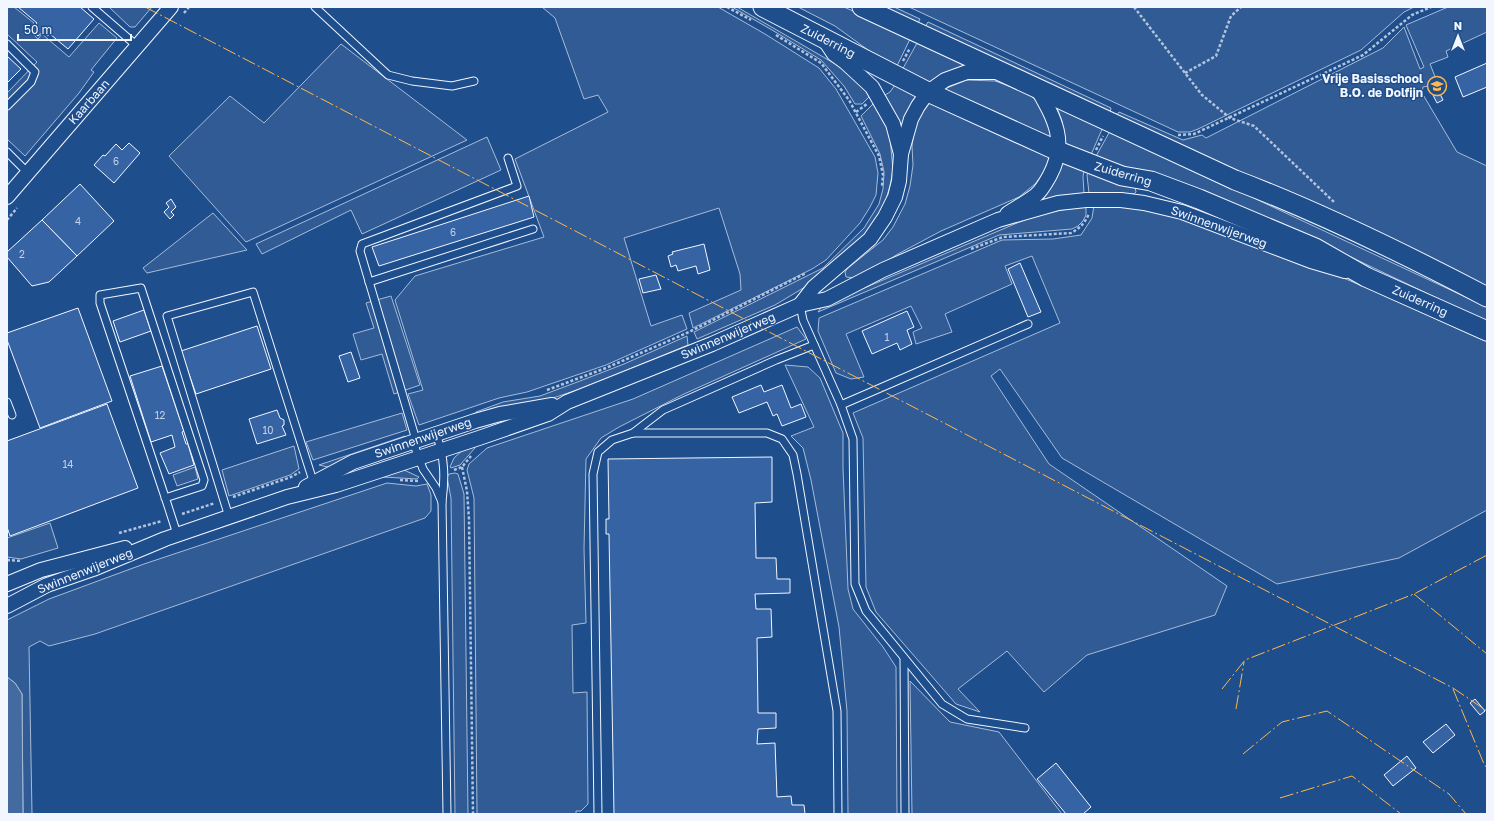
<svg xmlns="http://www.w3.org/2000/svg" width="1494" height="821" font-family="'Golos Text',sans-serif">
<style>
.built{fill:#305b95;stroke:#a8bbd7}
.water{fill:#446ba0;stroke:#a8bbd7}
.building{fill:#3563a3;stroke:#f2f6ff}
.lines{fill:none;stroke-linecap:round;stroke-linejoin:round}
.lane-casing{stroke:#f2f6ff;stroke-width:9}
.street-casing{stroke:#f2f6ff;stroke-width:16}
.secondary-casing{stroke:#f2f6ff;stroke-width:21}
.path{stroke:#b3c4dc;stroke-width:2.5;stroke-dasharray:3 2;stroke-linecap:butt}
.lane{stroke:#1f4e8c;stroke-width:7}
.street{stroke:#1f4e8c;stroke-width:14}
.secondary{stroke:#1f4e8c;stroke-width:19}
.power{stroke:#ffb74d;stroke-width:1;stroke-dasharray:14 3 2 3;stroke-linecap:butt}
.labels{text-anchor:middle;stroke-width:3;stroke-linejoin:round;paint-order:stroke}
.number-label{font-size:10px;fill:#c3d1e8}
.street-label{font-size:12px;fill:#f2f6ff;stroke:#1f4e8c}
.poi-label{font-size:12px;font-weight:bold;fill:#f2f6ff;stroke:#1f4e8c;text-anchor:end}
</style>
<rect width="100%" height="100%" fill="#1f4e8c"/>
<g class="built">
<polygon points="7,7 14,7 34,23 29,30 38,39 42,34 69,57 99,23 117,38 91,70 94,72 79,93 25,156 7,139 7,93 37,62 7,34"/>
<polygon points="109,7 152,7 135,27 130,27"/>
<polygon points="542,7 718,7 765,34 819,68 836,89 875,157 878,173 876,195 870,207 860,223 826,260 812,269 693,328 689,313 741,290 740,274 719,208 624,238 651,326 682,315 687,329 606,365 527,392 499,398 419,425 408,394 423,390 395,300 415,276 544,237 515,159 608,112 598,95 584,99 555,18"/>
<polygon points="732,7 737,7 844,69 872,94 862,104 855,104 844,86 821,60 772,30"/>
<polygon points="798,7 844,7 911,37 896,68 875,55 835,26"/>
<polygon points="883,7 894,7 920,19 918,23"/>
<polygon points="909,7 1414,7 1404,12 1361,50 1198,129 1190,132 1178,132"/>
<polygon points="1448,7 1487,7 1487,32 1446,51 1448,57 1430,64 1438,84 1423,87 1422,93 1457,152 1487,166 1487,287 1116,116 1119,112 1183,140 1202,135 1206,138 1383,48 1404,27 1420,69 1424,67 1406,25"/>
<polygon points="928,22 1111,108 1110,113 925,27"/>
<polygon points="917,43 967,65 950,71 929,85 901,72"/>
<polygon points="341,44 467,140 246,242 169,156 230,96 264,123"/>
<polygon points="966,80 995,81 1026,92 1042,105 1054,143 940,91"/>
<polygon points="897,82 921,94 902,124 897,122 885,95 890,92"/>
<polygon points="931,98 1051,152 1045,171 1035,184 1019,197 941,231 898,254 867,273 857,278 846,277 845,272 848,268 883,240 893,227 905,204 910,186 913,165 912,146 914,132 918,116"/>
<polygon points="875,102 889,127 893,170 890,186 884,206 875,222 856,246 805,287 775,305 697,339 694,332 823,268 864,228 879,204 883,189 884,172 880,154 861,116"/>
<polygon points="1056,105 1103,127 1090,157 1062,147 1063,133 1062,121"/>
<polygon points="1110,131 1487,307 1487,322 1332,248 1095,158"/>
<polygon points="487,137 501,170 362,234 351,210 262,254 256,244"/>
<polygon points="1063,158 1085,167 1083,176 1084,194 1046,200 1043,198"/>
<polygon points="1090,170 1135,187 1136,192 1134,194 1089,193 1087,175"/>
<polygon points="1094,205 1117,205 1180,216 1317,267 1372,290 1487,342 1487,510 1399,558 1277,584 1062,458 1000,369 991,376 1049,464 1227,586 1215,615 1087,655 1044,692 1007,651 958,689 980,712 956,704 876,612 866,587 863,438 853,413 1060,323 1032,256 1005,266 1012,284 945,314 952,332 916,344 913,332 922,328 911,306 846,334 864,377 851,379 836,373 818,331 819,318 1002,240 1053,239 1081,235 1092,218"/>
<polygon points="1086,206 1086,215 1083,221 1078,226 1072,229 999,235 818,312 822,306 1017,223 1044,213"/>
<polygon points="213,213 247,250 147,273 143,268"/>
<polygon points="391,296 420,385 394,394 382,354 361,360 353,334 374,328 366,303"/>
<polygon points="797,327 806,339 684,394 619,427 601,438 586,459 584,549 586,623 572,625 573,693 587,692 588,804 581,811 576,811 576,814 477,814 474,498 467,470 469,464 487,448 633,399"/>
<polygon points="687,336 688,345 589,386 553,398 476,415 476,412 503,402 540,396 580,381 624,364"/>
<polygon points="785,365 808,367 820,378 843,433 843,468 848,589 853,609 883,647 896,667 897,814 848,814 847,711 839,627 811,480 803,448 791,436 814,427"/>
<polygon points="402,413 407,430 313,460 306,442"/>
<polygon points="405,436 402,441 332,468 319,465"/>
<polygon points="475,444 475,448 460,465 451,468 450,467 454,458 465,448"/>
<polygon points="294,446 299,469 290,475 229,496 222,470"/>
<polygon points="195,467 198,479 177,486 173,475"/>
<polygon points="404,470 419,477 417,479 383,477 382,475 395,471"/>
<polygon points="455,473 458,474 464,494 468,814 455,814 451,498 447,477 449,474"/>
<polygon points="387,483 416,486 427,484 431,495 431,511 425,518 95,634 49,646 40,641 29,647 32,814 23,814 22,694 15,683 7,677 7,620 49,599 144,564"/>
<polygon points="50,523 58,548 21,559 7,557 7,538"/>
<polygon points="910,681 950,722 999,732 1062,814 912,814"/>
</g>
<polygon class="water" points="7,677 15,683 22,694 23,814 7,814"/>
<g class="building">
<polygon points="18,7 80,7 94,19 68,49 50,34 48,36 43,32 38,36 31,30 37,23"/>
<polygon points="7,56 21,69 7,83"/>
<polygon points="1487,63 1487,87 1463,97 1455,77"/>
<polygon points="1439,92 1443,100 1437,103 1433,95"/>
<polygon points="129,143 140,153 114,183 94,165 103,155 105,156 116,144 122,150"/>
<polygon points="80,184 114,221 77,256 42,220"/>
<polygon points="529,196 534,217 379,266 372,247"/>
<polygon points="171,199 176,207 171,212 174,215 170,219 164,212 169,207 166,203"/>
<polygon points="42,220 77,256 49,282 32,286 7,257 7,252"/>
<polygon points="704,244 710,270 698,274 696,266 678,271 676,265 671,267 668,256 673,254 672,252"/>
<polygon points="1020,263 1041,312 1028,317 1008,269"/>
<polygon points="656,275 661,289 643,293 639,279"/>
<polygon points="78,308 112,401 40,428 7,340 7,333"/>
<polygon points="144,310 151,331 120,342 113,321"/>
<polygon points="907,311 914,327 907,330 912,344 900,350 897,343 872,354 862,331"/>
<polygon points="257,326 271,369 196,394 181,351"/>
<polygon points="351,352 360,378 348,382 339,356"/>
<polygon points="162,366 184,431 182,432 186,444 188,444 194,465 169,474 160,453 175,447 172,435 151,442 130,376"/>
<polygon points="761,385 764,392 782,385 791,408 801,404 806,417 782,426 777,414 773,416 767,402 739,413 732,397"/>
<polygon points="107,404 138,488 10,536 7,527 7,441"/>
<polygon points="277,410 280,418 284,420 284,425 282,426 286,435 257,444 249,419"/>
<polygon points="772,457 772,502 755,503 756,558 776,558 777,579 790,579 790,593 755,594 756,609 771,609 772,637 757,638 758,713 776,713 776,728 758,729 757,744 775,743 777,797 791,796 792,805 804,805 805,814 614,814 609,534 606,534 606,519 609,519 608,459"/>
<polygon points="1475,699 1485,711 1480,715 1470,703"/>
<polygon points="1446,724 1455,735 1433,753 1423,742"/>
<polygon points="1407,756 1416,768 1393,786 1384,775"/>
<polygon points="1056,763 1091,807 1083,814 1066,814 1037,779"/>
</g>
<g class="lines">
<defs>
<g id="lane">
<polyline points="92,7 137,46"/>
<polyline points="315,7 388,75 412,81 452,86 474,81"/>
<polyline points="7,44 35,72 31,82 7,106"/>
<polyline points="7,152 28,173"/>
<polyline points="369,282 533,229"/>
<polyline points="800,305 803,320 841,405 853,439 855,584 866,611 942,704 967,719 1025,728"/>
<polyline points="7,402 12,415"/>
<polyline points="841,405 1028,324"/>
<polyline points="633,433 663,410 776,360 814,345"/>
<path d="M436,434C445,457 445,478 442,502L447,814"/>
<polyline points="416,440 360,251 362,244 517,186 508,158"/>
<polyline points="413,442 423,469 436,488 442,502"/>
<polyline points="165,498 202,486 204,480 141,288 100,295 100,303 167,503 177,534"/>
<polyline points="229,517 167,316 253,292 314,484"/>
<polyline points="904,659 905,814"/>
<polyline points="598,814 593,474 598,452 612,440 633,433 767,433 782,439 793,455 797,474 837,711 838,814"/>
</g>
<g id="street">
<polyline points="824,39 834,54 845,62 872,87 893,124 901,154"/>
<polyline points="7,197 171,7"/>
<path d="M1007,214C1016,208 1027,202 1036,195C1042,190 1046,182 1050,175C1068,141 1054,118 1037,88"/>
<polyline points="800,305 814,287 870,239 885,217 895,197 899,181 901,154 911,119 918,106 928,92 945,80 967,72 998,72"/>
<polyline points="306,487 353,462 475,421 500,414 552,405"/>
<polyline points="7,584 41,570 125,548"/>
<polyline points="7,606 47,585 93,569 165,539 287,497 336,485 479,438 548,414 567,402 712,344 800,305 827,299 883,270 998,220 1058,203 1086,200 1121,200 1144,203 1182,212 1311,261 1345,271"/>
</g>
<g id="secondary">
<polyline points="763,7 928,92 1058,151 1122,176 1151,181 1199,199 1315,248 1366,277 1487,331"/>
<path d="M862,7L1235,180C1322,213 1405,254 1487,297"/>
</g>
</defs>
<use href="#lane" class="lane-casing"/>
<use href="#street" class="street-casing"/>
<use href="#secondary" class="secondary-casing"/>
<g class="path">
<polyline points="727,7 751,20"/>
<polyline points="1134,7 1202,95 1230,118 1254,126 1334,202"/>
<polyline points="184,13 189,7"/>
<polyline points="776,35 821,63 849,100 879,156 883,175 882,186"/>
<polyline points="903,61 910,48"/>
<polyline points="1185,73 1216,56 1231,16 1241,7"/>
<polyline points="856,112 867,104"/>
<polyline points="1178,135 1194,134 1363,55 1412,15 1431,7"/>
<polyline points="1096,150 1103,136"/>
<polyline points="7,220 17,208"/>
<path d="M971,249L1003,237L1071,233C1080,228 1084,224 1089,214"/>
<polyline points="547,390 606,368 689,332 806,273"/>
<polyline points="462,467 467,491 469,519 473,814"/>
<polyline points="454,470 462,467 471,456"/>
<polyline points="400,480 419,481"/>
<polyline points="233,497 291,477 300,472"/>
<polyline points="182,514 215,503"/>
<polyline points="119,533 162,521"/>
<polyline points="7,560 22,561"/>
</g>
<use href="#lane" class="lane"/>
<use href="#street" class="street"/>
<use href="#secondary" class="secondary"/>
<g class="power">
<polyline points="145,7 1453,688 1487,711"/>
<polyline points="1414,594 1487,654"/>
<polyline points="1222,689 1245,660 1414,594 1487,555"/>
<polyline points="1453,689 1484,764 1487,768"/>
<polyline points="1236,709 1244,662"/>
<polyline points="1243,754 1282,722 1327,711 1449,794 1466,814"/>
<polyline points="1280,798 1352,776 1401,814"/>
</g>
</g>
<defs>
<symbol id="school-ring" viewBox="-11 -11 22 22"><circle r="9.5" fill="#1f4e8c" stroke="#ffb74d" stroke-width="1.5"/><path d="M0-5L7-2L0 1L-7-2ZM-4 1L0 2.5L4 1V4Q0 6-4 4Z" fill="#ffb74d"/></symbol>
</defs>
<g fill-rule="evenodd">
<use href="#school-ring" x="1426" y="75" width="22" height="22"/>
</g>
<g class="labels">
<g class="number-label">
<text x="116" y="165">6</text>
<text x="78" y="225">4</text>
<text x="453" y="236">6</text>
<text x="22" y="258">2</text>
<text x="887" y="341">1</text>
<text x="160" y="419">12</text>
<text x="268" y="434">10</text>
<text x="68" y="468">14</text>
</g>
<g class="street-label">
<text transform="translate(828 41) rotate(27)" y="4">Zuiderring</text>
<text transform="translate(89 102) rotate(-49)" y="4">Kaarbaan</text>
<text transform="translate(1123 174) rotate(16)" y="4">Zuiderring</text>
<text transform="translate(1219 227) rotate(20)" y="4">Swinnenwijerweg</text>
<text transform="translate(1420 301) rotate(24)" y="4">Zuiderring</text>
<text transform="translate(728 336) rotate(-23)" y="4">Swinnenwijerweg</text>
<text transform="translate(423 438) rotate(-19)" y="4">Swinnenwijerweg</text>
<text transform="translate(85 571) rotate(-22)" y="4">Swinnenwijerweg</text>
</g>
<g class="poi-label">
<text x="1423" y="83">Vrije Basisschool<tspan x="1423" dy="14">B.O. de Dolfijn</tspan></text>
</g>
</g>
<rect width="1494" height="821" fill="none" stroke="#f2f6ff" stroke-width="16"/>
<g transform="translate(1458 36)" stroke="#1f4e8c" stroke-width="3" paint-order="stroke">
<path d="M0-3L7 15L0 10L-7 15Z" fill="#f2f6ff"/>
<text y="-6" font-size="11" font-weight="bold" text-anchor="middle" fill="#f2f6ff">N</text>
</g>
<path d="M18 34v6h113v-6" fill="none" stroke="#f2f6ff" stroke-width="2"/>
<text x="24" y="34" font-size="12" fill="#f2f6ff" stroke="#1f4e8c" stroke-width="3" paint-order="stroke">50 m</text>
</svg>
